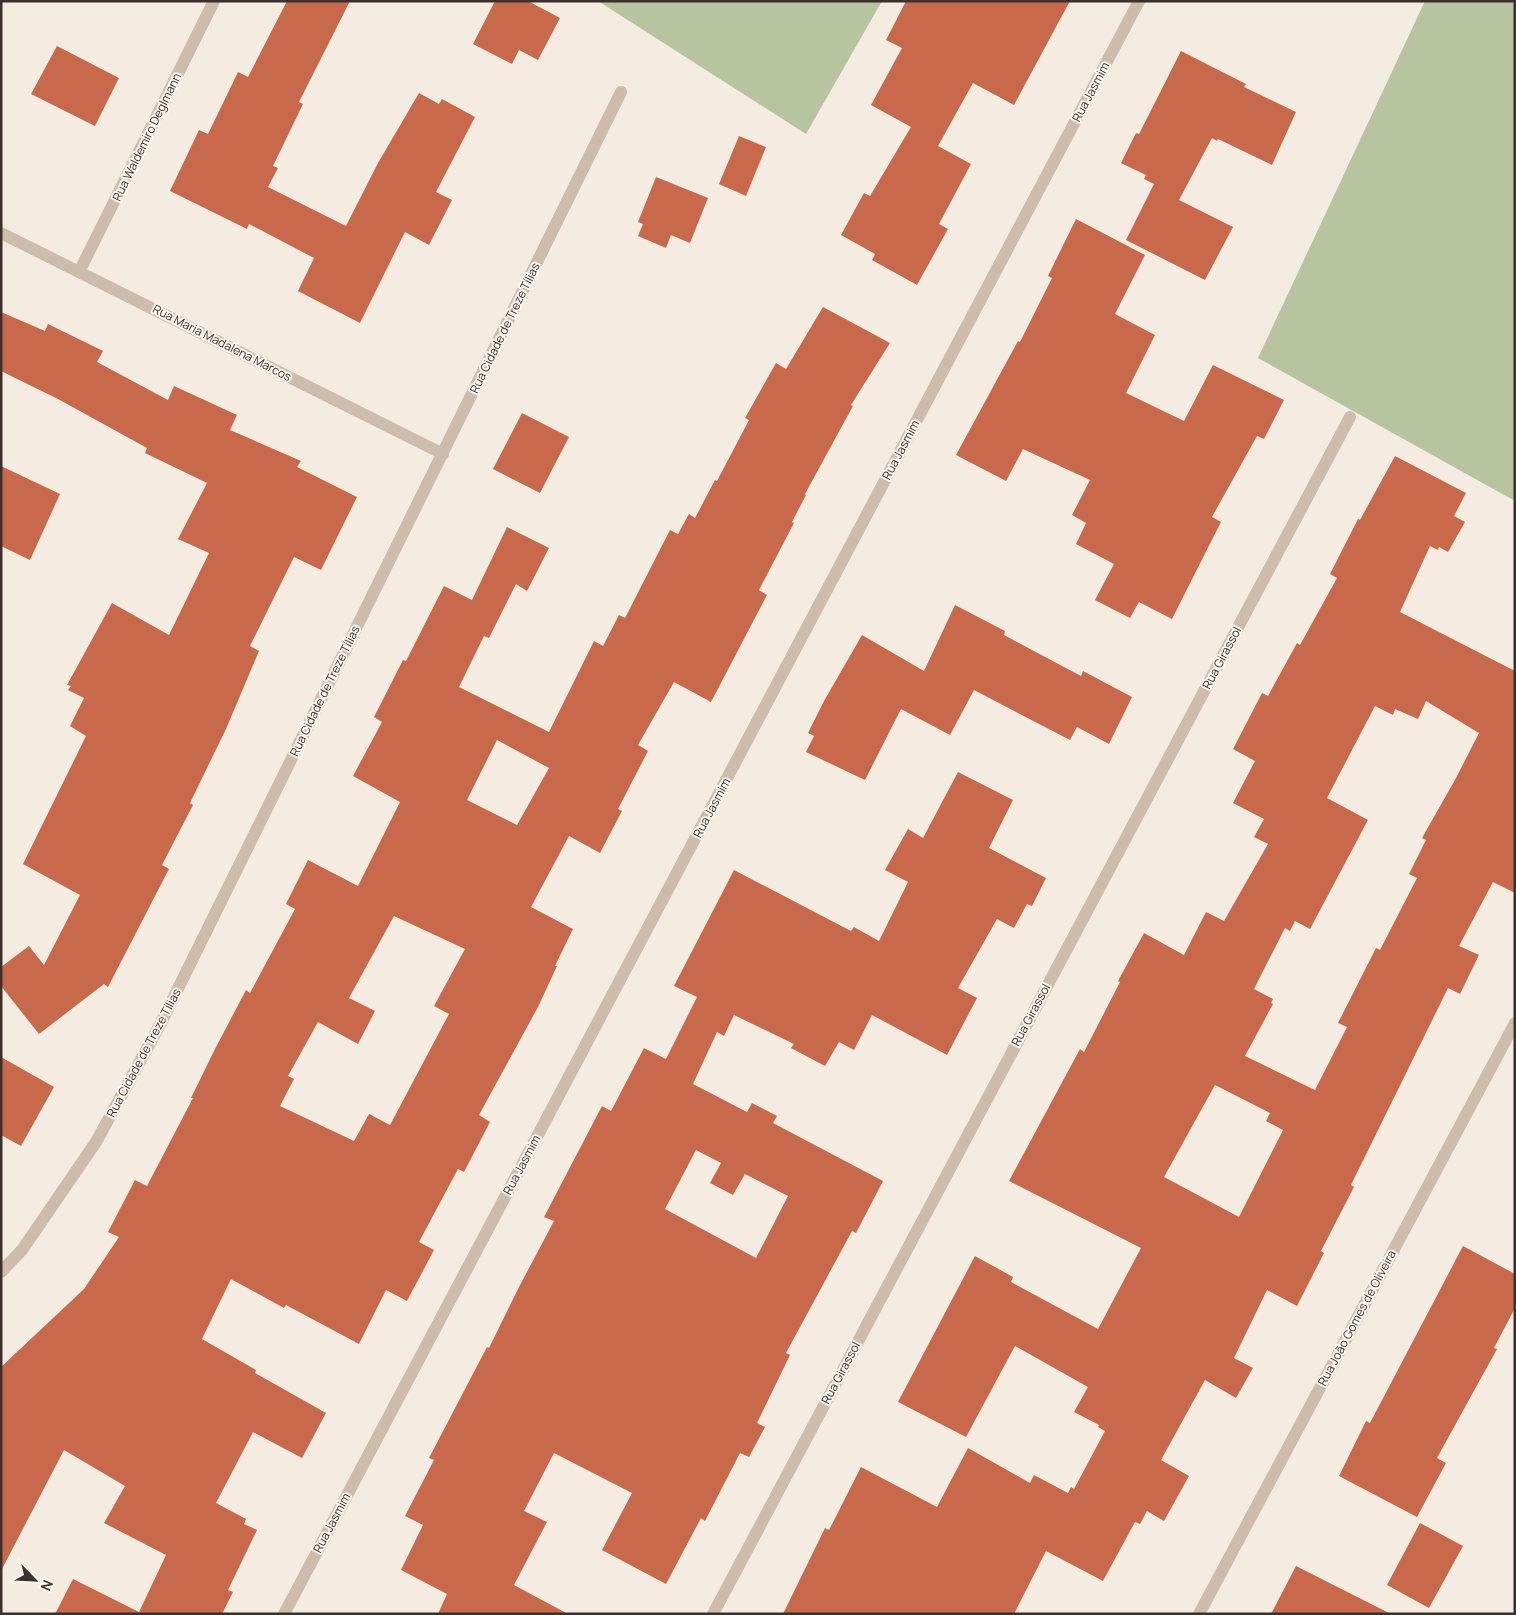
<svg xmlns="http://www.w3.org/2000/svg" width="1516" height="1615" font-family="Manrope,sans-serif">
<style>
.green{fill:#b8c4a0}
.building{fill:#c8694b;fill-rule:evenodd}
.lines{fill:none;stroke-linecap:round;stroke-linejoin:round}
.minor{stroke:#cdbbac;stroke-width:12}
.labels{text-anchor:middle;stroke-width:4;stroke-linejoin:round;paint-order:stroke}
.street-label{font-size:12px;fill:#3b302b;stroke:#fbf5ee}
</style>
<rect width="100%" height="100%" fill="#f4ebe1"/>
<g class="green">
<polygon points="598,1 882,1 806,134"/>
<polygon points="1425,1 1515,1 1515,501 1258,358"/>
</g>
<g class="building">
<polygon points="287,1 350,1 299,102 303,104 273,166 278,168 268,187 346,226 378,163 419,93 439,104 442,99 475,117 436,192 452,200 429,245 405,232 360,323 298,291 314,258 249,224 247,229 170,191 199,130 208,134 238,72 248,77"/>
<polygon points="495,1 528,1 560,18 538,60 519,50 512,64 473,44"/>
<polygon points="906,1 1070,1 1014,105 973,83 938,146 971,164 939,224 948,229 917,285 872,260 875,254 841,235 864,193 870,196 911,127 871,105 902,48 886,40"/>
<polygon points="57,46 119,78 95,126 31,94"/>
<polygon points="1181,51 1246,84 1244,87 1296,112 1272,165 1218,139 1217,141 1212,138 1179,200 1233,227 1205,280 1126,240 1154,184 1144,179 1146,175 1121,163 1136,133 1139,134"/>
<polygon points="739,136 766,147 746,196 719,184"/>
<polygon points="656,177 708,198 690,243 671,235 666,248 638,236 643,224 638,222"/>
<polygon points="1076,219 1145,255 1115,314 1155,335 1126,393 1184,421 1213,365 1284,400 1264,439 1257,436 1212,517 1221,522 1172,619 1139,602 1130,618 1095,600 1114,564 1076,544 1086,523 1072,515 1090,480 1023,449 1006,481 956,455 1018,341 1020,342 1052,278 1048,276"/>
<path d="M823,307L890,343L851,405L853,406L805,494L806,495L792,522L794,523L759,590L767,595L711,702L674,682L638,745L648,751L618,809L622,811L600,853L569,836L531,907L573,929L555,966H557L538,1007L479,1115L490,1122L464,1172L458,1169L419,1242L434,1250L407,1301L386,1290L359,1344L286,1305L284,1308L231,1279L202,1339L256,1370L255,1373L326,1413L302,1458L253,1432L216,1503L246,1519L244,1524L257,1530L228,1590L233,1592L222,1614H55L73,1579L139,1612L166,1555L104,1523L125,1486L64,1450L1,1571V1367L84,1289L119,1237L108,1232L135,1180L147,1186L193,1098H191L215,1049L246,990L250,993L295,909L286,904L308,860L358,886L400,802L353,776L382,722L374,717L403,660L406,661L444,586L472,600L507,527L549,548L527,591L516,584L489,638L484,636L459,687L549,732L594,641L603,646L619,615L625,618L670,530L678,534L689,514L695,518L715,480L717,481L749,420L745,418L776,363L786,369ZM497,740L549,768L517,825L467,800ZM394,916L465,949L434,1006L449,1014L390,1125L369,1114L354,1141L280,1106L294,1079L288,1076L318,1022L358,1044L375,1011L349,998Z"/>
<polygon points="1,312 45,331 48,324 103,351 97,362 168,400 174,386 237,415 230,430 301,461 297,467 357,497 321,570 294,557 250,646 259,651 226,729 190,803 193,805 162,865 169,869 108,987 104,984 39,1034 1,986 1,967 29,946 44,965 80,895 23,864 86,736 70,726 84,698 68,690 71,686 67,685 112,603 169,635 209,553 178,539 207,483 145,453 147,448 58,399 1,371"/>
<polygon points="522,413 569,437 540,493 493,469"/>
<path d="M1395,456L1466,493L1454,516L1465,522L1448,552L1439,547L1438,550L1430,546L1400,612L1515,671V893L1493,882L1459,946L1479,955L1460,994L1448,988L1351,1185L1354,1187L1321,1251L1324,1253L1297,1306L1267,1290L1234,1358L1253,1368L1236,1398L1205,1380L1161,1460L1189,1476L1164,1521L1147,1511L1140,1524L1135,1522L1103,1581L1046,1551L1014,1614H783L825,1528L829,1530L861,1467L937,1507L968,1448L1030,1483L1034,1475L1068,1493L1071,1487L1074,1489L1105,1431L1098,1427L1099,1425L1074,1412L1088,1387L1015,1346L966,1437L898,1402L975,1256L1013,1277L1011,1282L1098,1329L1141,1248L1009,1181L1080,1049L1084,1052L1120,982L1118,981L1144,933L1184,955L1206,912L1224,921L1268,844L1254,837L1264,819L1233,803L1255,761L1233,749L1262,693L1268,696L1297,643L1300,645L1337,578L1330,574L1358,519L1360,520ZM1426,701L1479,733L1456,778L1422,838L1426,840L1409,874L1417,878L1380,950L1376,948L1338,1023L1347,1027L1315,1090L1245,1056L1273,1004L1271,1003L1273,999L1254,989L1285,928L1290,931L1295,921L1310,929L1368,820L1327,798L1375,706L1393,715L1395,709L1418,719ZM1215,1085L1270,1113L1266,1121L1283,1130L1239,1217L1164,1177Z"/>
<polygon points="1,466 60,494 30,560 1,546"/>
<polygon points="955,605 1005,631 1004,635 1081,676 1083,671 1132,697 1109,744 1077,727 1070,740 974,690 950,735 901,709 865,780 806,752 814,736 808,733 824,701 862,635 924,671"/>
<path d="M958,772L1013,800L989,848L1046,878L1032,906L1027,904L1014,928L997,919L958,988L977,998L947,1055L872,1015L854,1050L839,1042L825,1066L791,1048L794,1044L734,1015L724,1036L717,1032L693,1084L747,1112L752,1103L777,1116L773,1123L883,1181L856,1233L852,1231L786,1353L790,1355L757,1423L765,1427L749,1457L740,1453L705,1521L701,1518L666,1584L602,1550L632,1493L554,1453L524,1511L547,1522L514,1585L568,1614H438L447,1594L401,1570L423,1525L405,1516L434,1460L429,1458L487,1347L489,1348L519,1287L554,1221L544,1217L602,1106L611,1111L644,1048L666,1059L697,997L674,986L734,870L851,931L854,927L879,941L908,882L885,870L908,829L923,838ZM696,1150L721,1163L710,1183L733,1195L745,1174L788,1196L756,1258L665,1209Z"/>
<polygon points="1,1057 54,1087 21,1146 1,1135"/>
<polygon points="1463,1246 1515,1274 1515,1308 1494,1348 1497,1349 1437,1458 1446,1463 1417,1517 1339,1476 1366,1421 1370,1423"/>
<polygon points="1420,1523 1463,1546 1429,1608 1387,1585"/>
<polygon points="1296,1566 1391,1614 1271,1614"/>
</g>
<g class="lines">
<g class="minor">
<polyline points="1,233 443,454"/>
<polyline points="79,272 214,1"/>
<polyline points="1,1272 22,1250 96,1142 161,1023 621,92"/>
<polyline points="284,1614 1139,1"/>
<polyline points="713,1614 1350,417"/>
<polyline points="1199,1614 1515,1023"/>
</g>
</g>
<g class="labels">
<g class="street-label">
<text transform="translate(1091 92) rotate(-62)" y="4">Rua Jasmim</text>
<text transform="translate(147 137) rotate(-64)" y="4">Rua Waldemiro Deglmann</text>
<text transform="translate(505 328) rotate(-64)" y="4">Rua Cidade de Treze Tílias</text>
<text transform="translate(222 343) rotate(27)" y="4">Rua Maria Madalena Marcos</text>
<text transform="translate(901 450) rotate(-62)" y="4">Rua Jasmim</text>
<text transform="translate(1222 658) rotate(-62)" y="4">Rua Girassol</text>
<text transform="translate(325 691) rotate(-64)" y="4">Rua Cidade de Treze Tílias</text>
<text transform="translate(712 808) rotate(-62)" y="4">Rua Jasmim</text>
<text transform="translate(1031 1015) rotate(-62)" y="4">Rua Girassol</text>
<text transform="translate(144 1053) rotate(-62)" y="4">Rua Cidade de Treze Tílias</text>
<text transform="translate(522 1165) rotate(-62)" y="4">Rua Jasmim</text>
<text transform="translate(1357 1318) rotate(-62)" y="4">Rua João Gomes de Oliveira</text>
<text transform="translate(841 1373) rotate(-62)" y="4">Rua Girassol</text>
<text transform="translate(332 1523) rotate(-62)" y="4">Rua Jasmim</text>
</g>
</g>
<rect width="1516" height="1615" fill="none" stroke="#3b302b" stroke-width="5"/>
<g transform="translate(35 1580) rotate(114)" stroke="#fbf5ee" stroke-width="4" paint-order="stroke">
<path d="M0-4L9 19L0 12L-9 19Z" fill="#3b302b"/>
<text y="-8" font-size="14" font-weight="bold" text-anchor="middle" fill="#3b302b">N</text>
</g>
</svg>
